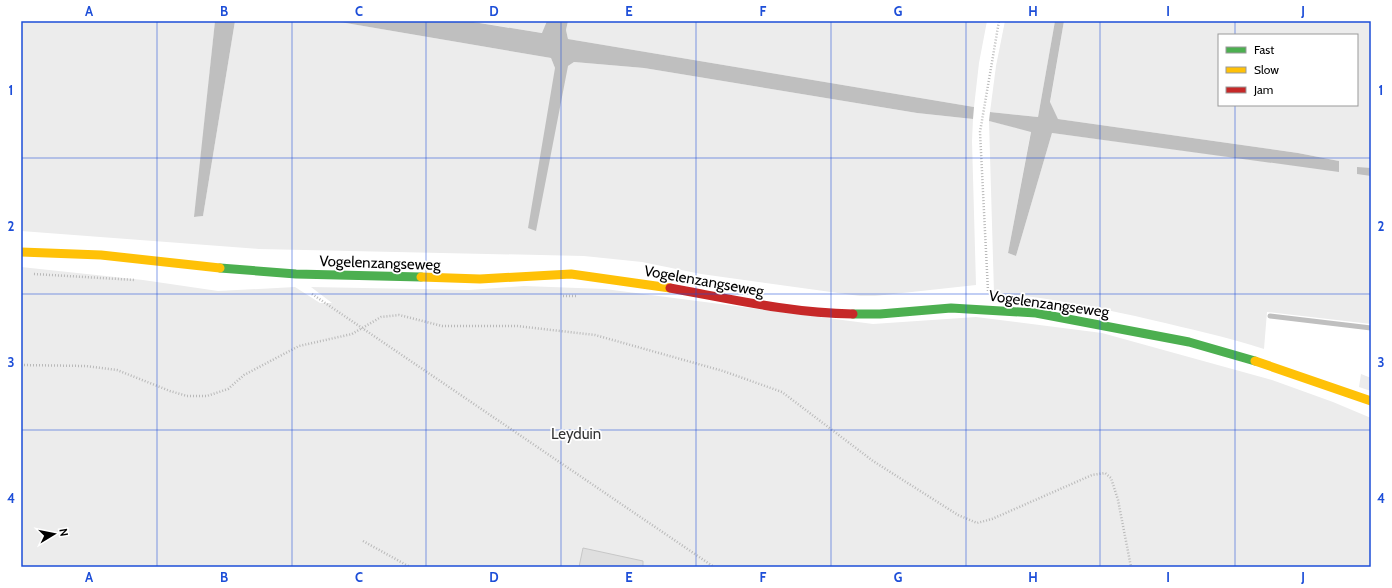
<svg xmlns="http://www.w3.org/2000/svg" width="1392" height="588" font-family="Cabin,sans-serif">
<style>
.green{fill:#ececec;fill-rule:evenodd}
.water{fill:#bfbfbf}
.lines{fill:none;stroke-linecap:round;stroke-linejoin:round}
.stream{stroke:#bfbfbf;stroke-width:5}
.building{fill:#dfdfdf;stroke:#c7c7c7}
.path{stroke:#b9b9b9;stroke-width:2.5;stroke-dasharray:1 2;stroke-linecap:butt}
.fast{stroke:#4caf50;stroke-width:9}
.slow{stroke:#ffc107;stroke-width:9}
.jam{stroke:#c62828;stroke-width:9}
.grid{fill:none;stroke:#1d4ed8;stroke-width:1;stroke-opacity:0.55}
.labels{text-anchor:middle;stroke-width:3.5;stroke-linejoin:round;paint-order:stroke}
.street-label{font-size:15px;fill:#000;stroke:#fff}
.park-label{font-size:15px;fill:#333;stroke:#fff}
.neatline{fill:none;stroke:#1d4ed8;stroke-width:1.5}
.grid-label{font-size:13px;text-anchor:middle;font-weight:bold;fill:#1d4ed8}
</style>
<rect width="100%" height="100%" fill="#fff"/>
<g class="green">
<polygon points="21,21 215,21 195,217 203,216 235,21 334,21 551,58 555,68 568,66 574,62 644,68 917,113 973,119 972,141 976,285 875,296 860,296 701,274 642,262 584,256 259,249 21,231"/>
<polygon points="467,21 547,21 543,33"/>
<polygon points="568,21 987,21 979,63 974,107 568,39 566,30"/>
<polygon points="1005,21 1055,21 1038,117 990,112 996,66"/>
<path d="M1064,21H1371V324L1267,312L1264,349C1228,337 1190,329 1152,320C1100,308 1047,297 994,293L989,121L1031,131L1008,253L1016,256L1052,133L1339,171V161L1298,153L1058,119L1050,103ZM1219,35H1357V105H1219Z"/>
<polygon points="21,267 143,280 218,291 295,287 320,303 332,303 311,287 469,290 524,286 605,289 873,324 976,317 1102,333 1272,380 1333,402 1371,418 1371,567 21,567"/>
<polygon points="1361,374 1371,378 1371,391 1359,387"/>
</g>
<g class="water">
<polygon points="215,21 235,21 203,216 194,217"/>
<polygon points="334,21 467,21 542,33 547,21 568,21 566,30 568,39 974,107 973,119 917,113 644,68 574,62 568,66 536,231 528,228 555,68 551,58"/>
<polygon points="1055,21 1064,21 1050,102 1058,119 1298,153 1339,161 1339,172 1052,133 1016,256 1008,253 1031,132 989,121 990,112 1038,117"/>
<polygon points="1357,167 1371,168 1371,176 1357,174"/>
</g>
<g class="lines">
<polyline class="stream" points="1270,316 1371,328"/>
</g>
<polygon class="building" points="583,548 643,561 643,567 579,567"/>
<g class="lines">
<g class="path">
<polyline points="34,274 135,280"/>
<polyline points="988,291 980,132 999,21"/>
<polyline points="312,294 714,567"/>
<polyline points="563,296 576,296"/>
<polyline points="21,365 86,366 117,370 170,391 187,396 207,396 228,389 244,375 299,346 352,334 381,317 399,315 442,326 517,326 595,335 723,371 782,392 873,461 958,515 977,523 992,519 1092,475 1105,473 1111,478 1118,500 1131,567"/>
<polyline points="363,541 410,567"/>
</g>
<g class="fast">
<polyline points="220,268 296,274 421,277"/>
<polyline points="853,314 880,314 951,308 1036,313 1189,342 1255,361"/>
</g>
<g class="slow">
<polyline points="21,252 101,255 220,268"/>
<polyline points="421,277 480,279 571,274 670,288"/>
<polyline points="1255,361 1371,401"/>
</g>
<path class="jam" d="M670,288C731,299 791,313 853,314"/>
</g>
<path class="grid" d="M157,21V567M292,21V567M426,21V567M561,21V567M696,21V567M831,21V567M966,21V567M1100,21V567M1235,21V35M1235,105V567M21,158H1371M21,294H1371M21,430H1371"/>
<g class="labels">
<g class="street-label">
<text transform="translate(380 263) rotate(2)" y="5">Vogelenzangseweg</text>
<text transform="translate(704 281) rotate(10)" y="5">Vogelenzangseweg</text>
<text transform="translate(1049 304) rotate(8)" y="5">Vogelenzangseweg</text>
</g>
<g class="park-label">
<text x="576" y="439">Leyduin</text>
</g>
</g>
<rect width="1392" height="588" fill="none" stroke="#ffffff" stroke-width="44"/>
<rect x="1218" y="34" width="140" height="72" fill="#ffffff" stroke="#999999"/>
<rect x="1226" y="47" width="20" height="6" fill="#4caf50" stroke="#999999"/>
<text x="1254" y="54" font-size="12" fill="#000000">Fast</text>
<rect x="1226" y="67" width="20" height="6" fill="#ffc107" stroke="#999999"/>
<text x="1254" y="74" font-size="12" fill="#000000">Slow</text>
<rect x="1226" y="87" width="20" height="6" fill="#c62828" stroke="#999999"/>
<text x="1254" y="94" font-size="12" fill="#000000">Jam</text>
<g transform="translate(54 534) rotate(80)" stroke="#ffffff" stroke-width="3" paint-order="stroke">
<path d="M0-3L7 15L0 10L-7 15Z" fill="#000000"/>
<text y="-6" font-size="11" font-weight="bold" text-anchor="middle" fill="#000000">N</text>
</g>
<rect x="22" y="22" width="1348" height="544" class="neatline"/>
<g class="grid-label">
<text x="89" y="16">A</text>
<text x="224" y="16">B</text>
<text x="359" y="16">C</text>
<text x="494" y="16">D</text>
<text x="629" y="16">E</text>
<text x="763" y="16">F</text>
<text x="898" y="16">G</text>
<text x="1033" y="16">H</text>
<text x="1168" y="16">I</text>
<text x="1303" y="16">J</text>
<text x="11" y="95">1</text>
<text x="1381" y="95">1</text>
<text x="11" y="231">2</text>
<text x="1381" y="231">2</text>
<text x="11" y="367">3</text>
<text x="1381" y="367">3</text>
<text x="11" y="503">4</text>
<text x="1381" y="503">4</text>
<text x="89" y="582">A</text>
<text x="224" y="582">B</text>
<text x="359" y="582">C</text>
<text x="494" y="582">D</text>
<text x="629" y="582">E</text>
<text x="763" y="582">F</text>
<text x="898" y="582">G</text>
<text x="1033" y="582">H</text>
<text x="1168" y="582">I</text>
<text x="1303" y="582">J</text>
</g>
</svg>
